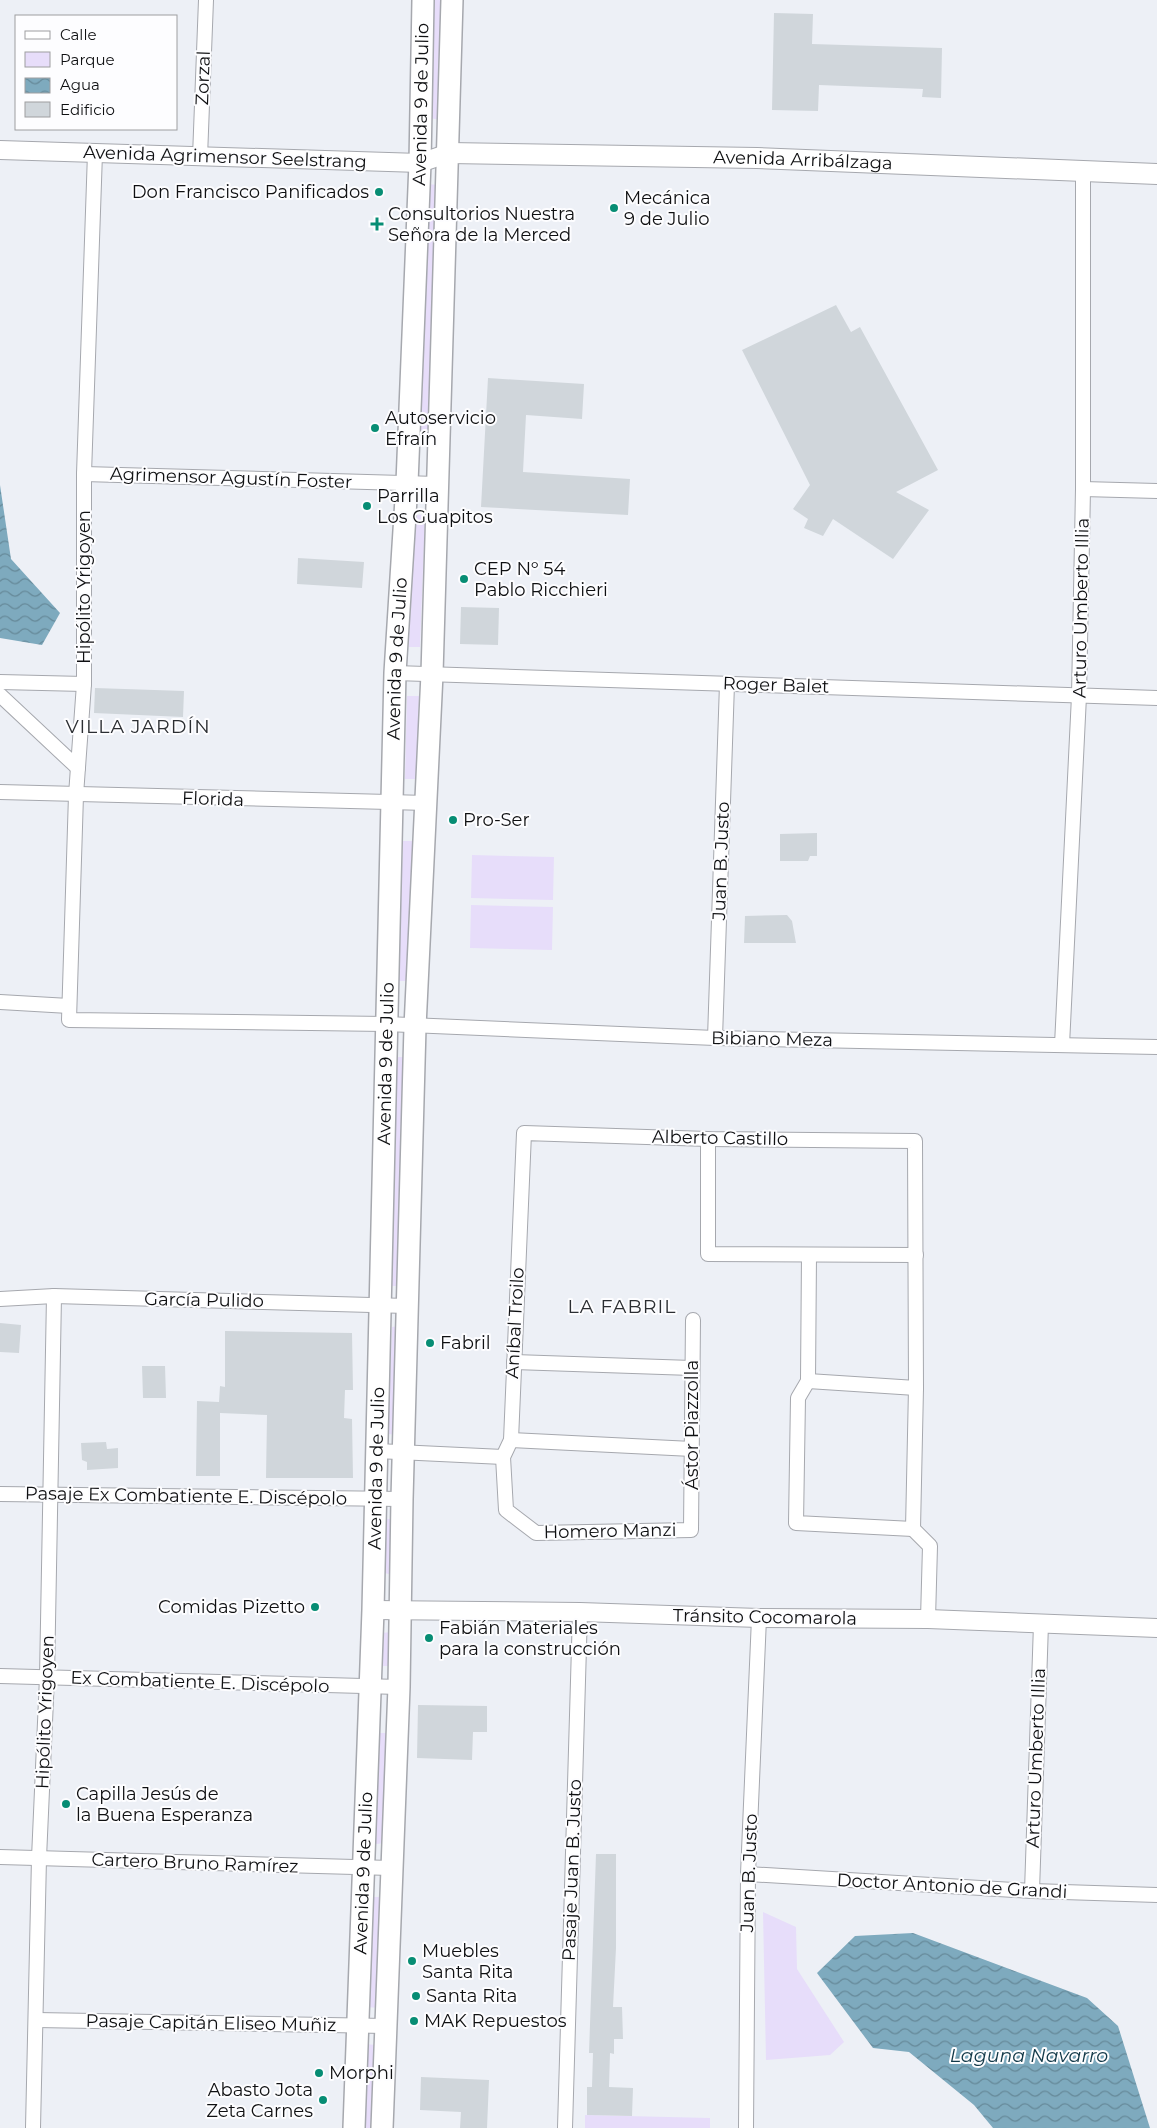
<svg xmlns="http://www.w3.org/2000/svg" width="1157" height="2128" font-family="Montserrat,sans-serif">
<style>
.green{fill:#e7ddfa}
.water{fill:url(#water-waves)}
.building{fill:#d0d6db}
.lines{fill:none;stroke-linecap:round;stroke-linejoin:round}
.minor-casing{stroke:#a6a8ae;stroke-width:16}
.tertiary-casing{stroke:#a6a8ae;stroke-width:20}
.secondary-casing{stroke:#a6a8ae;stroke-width:22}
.primary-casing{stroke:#a6a8ae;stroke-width:24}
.minor{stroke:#fff;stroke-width:14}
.tertiary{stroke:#fff;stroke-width:18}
.secondary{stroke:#fff;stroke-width:20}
.primary{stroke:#fff;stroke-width:21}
.poi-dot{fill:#078d74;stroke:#fdfdff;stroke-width:2}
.labels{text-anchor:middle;stroke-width:4;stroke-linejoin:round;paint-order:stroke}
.street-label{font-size:18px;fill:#0f1012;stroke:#fdfdff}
.poi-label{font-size:18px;fill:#0f1012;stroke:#fdfdff;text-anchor:start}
.neighbourhood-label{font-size:19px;letter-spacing:1px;fill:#2b2e32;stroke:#fdfdff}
.water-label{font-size:19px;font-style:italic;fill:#113848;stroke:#fdfdff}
</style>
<defs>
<pattern id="water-waves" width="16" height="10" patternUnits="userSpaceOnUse" patternTransform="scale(1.25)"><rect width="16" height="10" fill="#7eaabe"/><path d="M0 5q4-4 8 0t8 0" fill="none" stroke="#668999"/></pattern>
</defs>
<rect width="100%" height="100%" fill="#edf0f6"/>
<g class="green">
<polygon points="433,0 442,0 440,120 430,118"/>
<polygon points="427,184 438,185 431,446 419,445"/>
<polygon points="413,515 425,515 420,647 409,647"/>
<polygon points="407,696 419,696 417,779 405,779"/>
<polygon points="403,841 415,841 411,981 398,981"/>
<polygon points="472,855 554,857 553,900 471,898"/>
<polygon points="471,905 553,907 552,950 470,948"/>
<polygon points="396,1057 408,1057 401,1286 389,1286"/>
<polygon points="400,1326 397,1435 388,1434 392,1327"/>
<polygon points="385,1519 394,1519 392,1575 385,1573"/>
<polygon points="391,1632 389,1666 383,1666 382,1633"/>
<polygon points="379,1733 387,1733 384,1843 376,1844"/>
<polygon points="371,1897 383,1897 379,2008 367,2007"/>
<polygon points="763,1912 796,1927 797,1969 844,2042 830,2055 766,2060"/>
<polygon points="364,2044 376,2045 373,2128 361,2128"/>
<polygon points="585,2115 710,2118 710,2128 585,2128"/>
</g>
<g class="water">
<polygon points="0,485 11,559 60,613 42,645 0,638"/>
<polygon points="913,1933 1087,1998 1118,2026 1150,2128 993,2128 974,2105 909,2052 873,2048 817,1973 855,1936"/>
</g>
<g class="building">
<polygon points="774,13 813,14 812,44 942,48 941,98 922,97 923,89 819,85 818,111 772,110"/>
<polygon points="836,305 851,332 860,327 938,470 896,492 929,510 893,559 833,519 823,536 804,528 808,519 793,509 810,485 742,350"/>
<polygon points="488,378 584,384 582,419 526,415 523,472 630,479 628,515 481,507"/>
<polygon points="298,558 364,562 362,588 297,584"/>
<polygon points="461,607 499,608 498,645 460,644"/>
<polygon points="95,688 184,691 183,717 94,713"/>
<polygon points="817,833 817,856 810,856 808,861 780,861 780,834"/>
<polygon points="787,915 792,921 796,943 744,943 745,916"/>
<polygon points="0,1323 21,1325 19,1353 0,1352"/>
<polygon points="225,1331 352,1333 353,1390 345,1390 344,1418 352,1419 353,1478 266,1478 267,1415 220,1413 220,1476 196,1476 197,1401 219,1402 220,1386 225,1387"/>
<polygon points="142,1366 165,1366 166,1398 143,1398"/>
<polygon points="106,1442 107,1449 118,1448 118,1468 87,1470 87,1462 82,1460 81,1443"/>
<polygon points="418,1705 487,1706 487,1732 473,1732 472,1760 417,1758"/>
<polygon points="596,1854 616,1854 616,1948 613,2007 622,2007 623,2039 614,2039 614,2054 610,2053 609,2087 633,2088 632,2116 587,2115 587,2087 592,2087 593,2053 589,2053"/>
<polygon points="421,2077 489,2080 487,2128 460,2128 461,2112 420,2110"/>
</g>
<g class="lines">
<defs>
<g id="minor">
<polyline points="95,153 84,474 84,684 76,795 69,1020 386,1024 715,1038 1157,1047"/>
<polyline points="200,157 206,0"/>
<polyline points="84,474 437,484"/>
<polyline points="1083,489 1157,491"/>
<polyline points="395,673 1157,698"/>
<polyline points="0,682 84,684"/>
<polyline points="0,695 78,768"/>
<polyline points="0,792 427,803"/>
<polyline points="0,1002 69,1006"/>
<polyline points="715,1038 727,684"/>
<polyline points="1062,1045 1079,696 1083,489 1083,171"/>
<polyline points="708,1139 708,1254 916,1255"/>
<polyline points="809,1255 808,1381 798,1398 796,1523 913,1529"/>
<polyline points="0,1299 54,1296 407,1306"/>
<polyline points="693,1320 691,1530 536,1533 506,1510 503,1457 511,1440 524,1133 708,1139 915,1141 916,1388 913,1529 930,1546 928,1619"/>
<polyline points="514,1362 692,1368"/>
<polyline points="808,1381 916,1388"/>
<polyline points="511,1440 692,1449"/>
<polyline points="377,1451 503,1457"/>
<polyline points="0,1494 402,1499"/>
<polyline points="0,1676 399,1687"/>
<polyline points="0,1857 391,1868"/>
<polyline points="748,1874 1032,1891 1157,1895"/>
<polyline points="1032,1891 1041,1624"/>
<polyline points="36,2020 386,2026"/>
<polyline points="33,2128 39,1858 47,1677 54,1296"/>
<polyline points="565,2128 580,1612"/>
<polyline points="746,2128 748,1874 759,1618"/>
</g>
<g id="tertiary">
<polyline points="0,150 420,163 449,153"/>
<polyline points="373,1610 580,1612 759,1618 928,1619 1157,1628"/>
</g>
<g id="secondary">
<path id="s1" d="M449,153L757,158L1157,174"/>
</g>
<g id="primary">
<path id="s2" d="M354,2128L373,1610L395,673L407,483L420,163L423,0"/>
<polyline points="382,2128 399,1687 402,1499 415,1027 432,674 452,0"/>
</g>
</defs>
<use href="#minor" class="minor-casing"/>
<use href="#tertiary" class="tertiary-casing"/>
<use href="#secondary" class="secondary-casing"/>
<use href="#primary" class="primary-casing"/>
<use href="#minor" class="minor"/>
<use href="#tertiary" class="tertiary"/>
<use href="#secondary" class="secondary"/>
<use href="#primary" class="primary"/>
</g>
<g class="poi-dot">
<circle cx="379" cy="192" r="5"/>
<circle cx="614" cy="208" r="5"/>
<path d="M374.5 216.5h5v5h5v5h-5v5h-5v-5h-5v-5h5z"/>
<circle cx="375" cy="428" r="5"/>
<circle cx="367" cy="506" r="5"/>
<circle cx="464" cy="579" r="5"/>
<circle cx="453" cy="820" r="5"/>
<circle cx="430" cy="1343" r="5"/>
<circle cx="315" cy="1607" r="5"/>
<circle cx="429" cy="1638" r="5"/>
<circle cx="66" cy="1804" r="5"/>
<circle cx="412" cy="1961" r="5"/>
<circle cx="416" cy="1996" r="5"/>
<circle cx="414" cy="2021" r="5"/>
<circle cx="319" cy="2073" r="5"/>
<circle cx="323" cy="2100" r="5"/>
</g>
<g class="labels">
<g class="street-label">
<text transform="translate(203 78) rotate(-88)" y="6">Zorzal</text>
<text dy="6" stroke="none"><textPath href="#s2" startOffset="2025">Avenida 9 de Julio</textPath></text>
<text transform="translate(225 157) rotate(2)" y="6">Avenida Agrimensor Seelstrang</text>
<text dy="6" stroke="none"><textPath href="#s1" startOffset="354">Avenida Arribálzaga</textPath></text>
<text transform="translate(231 478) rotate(2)" y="6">Agrimensor Agustín Foster</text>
<text transform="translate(84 587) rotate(-90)" y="6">Hipólito Yrigoyen</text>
<text transform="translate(1081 608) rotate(-89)" y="6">Arturo Umberto Illia</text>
<text dy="6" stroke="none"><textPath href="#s2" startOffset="1470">Avenida 9 de Julio</textPath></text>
<text transform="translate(776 685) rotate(2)" y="6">Roger Balet</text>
<text transform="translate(213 799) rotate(2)" y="6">Florida</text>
<text transform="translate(721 861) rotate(-88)" y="6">Juan B. Justo</text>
<text transform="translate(772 1039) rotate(1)" y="6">Bibiano Meza</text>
<text dy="6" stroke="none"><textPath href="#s2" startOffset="1065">Avenida 9 de Julio</textPath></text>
<text transform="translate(720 1138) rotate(1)" y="6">Alberto Castillo</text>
<text transform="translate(204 1300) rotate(1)" y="6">García Pulido</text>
<text transform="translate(515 1323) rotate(-87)" y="6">Aníbal Troilo</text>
<text transform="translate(692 1425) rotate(-90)" y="6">Ástor Piazzolla</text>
<text dy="6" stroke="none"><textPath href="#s2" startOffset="660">Avenida 9 de Julio</textPath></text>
<text transform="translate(186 1496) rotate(1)" y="6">Pasaje Ex Combatiente E. Discépolo</text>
<text transform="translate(610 1531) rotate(-1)" y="6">Homero Manzi</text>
<text transform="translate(765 1617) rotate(1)" y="6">Tránsito Cocomarola</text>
<text transform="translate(200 1682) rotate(2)" y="6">Ex Combatiente E. Discépolo</text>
<text transform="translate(45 1712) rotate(-88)" y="6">Hipólito Yrigoyen</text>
<text transform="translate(1036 1758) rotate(-88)" y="6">Arturo Umberto Illia</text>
<text transform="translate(195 1863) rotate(2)" y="6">Cartero Bruno Ramírez</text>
<text transform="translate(572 1870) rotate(-88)" y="6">Pasaje Juan B. Justo</text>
<text transform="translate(749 1873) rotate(-88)" y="6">Juan B. Justo</text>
<text dy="6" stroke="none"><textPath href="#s2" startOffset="255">Avenida 9 de Julio</textPath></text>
<text transform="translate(952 1886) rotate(3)" y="6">Doctor Antonio de Grandi</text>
<text transform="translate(211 2023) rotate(1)" y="6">Pasaje Capitán Eliseo Muñiz</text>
</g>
<g class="poi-label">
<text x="369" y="198" text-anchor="end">Don Francisco Panificados</text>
<text x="624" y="204">Mecánica<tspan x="624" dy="21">9 de Julio</tspan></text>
<text x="388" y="220">Consultorios Nuestra<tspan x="388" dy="21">Señora de la Merced</tspan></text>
<text x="385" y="424">Autoservicio<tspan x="385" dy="21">Efraín</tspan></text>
<text x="377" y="502">Parrilla<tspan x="377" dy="21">Los Guapitos</tspan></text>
<text x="474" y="575">CEP Nº 54<tspan x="474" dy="21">Pablo Ricchieri</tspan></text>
<text x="463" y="826">Pro-Ser</text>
<text x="440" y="1349">Fabril</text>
<text x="305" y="1613" text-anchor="end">Comidas Pizetto</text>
<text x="439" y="1634">Fabián Materiales<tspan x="439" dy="21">para la construcción</tspan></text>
<text x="76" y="1800">Capilla Jesús de<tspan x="76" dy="21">la Buena Esperanza</tspan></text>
<text x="422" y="1957">Muebles<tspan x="422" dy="21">Santa Rita</tspan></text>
<text x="426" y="2002">Santa Rita</text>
<text x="424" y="2027">MAK Repuestos</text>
<text x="329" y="2079">Morphi</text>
<text x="313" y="2096" text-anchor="end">Abasto Jota<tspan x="313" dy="21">Zeta Carnes</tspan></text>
</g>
<g class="neighbourhood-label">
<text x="138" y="733">VILLA JARDÍN</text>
<text x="622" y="1313">LA FABRIL</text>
</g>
<g class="water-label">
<text x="1029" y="2062">Laguna Navarro</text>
</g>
</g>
<rect x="15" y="15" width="162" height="115" fill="#fdfdff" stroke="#9e9ea0"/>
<rect x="25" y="31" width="25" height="8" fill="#ffffff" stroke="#9e9ea0"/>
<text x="60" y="40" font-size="15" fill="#0f1012">Calle</text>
<rect x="25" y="52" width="25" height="15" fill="#e7ddfa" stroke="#9e9ea0"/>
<text x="60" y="65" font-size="15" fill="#0f1012">Parque</text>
<rect x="25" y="78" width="25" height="15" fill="url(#water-waves)" stroke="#9e9ea0"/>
<text x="60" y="90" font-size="15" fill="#0f1012">Agua</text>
<rect x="25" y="102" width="25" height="15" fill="#d0d6db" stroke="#9e9ea0"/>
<text x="60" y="115" font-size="15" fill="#0f1012">Edificio</text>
</svg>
